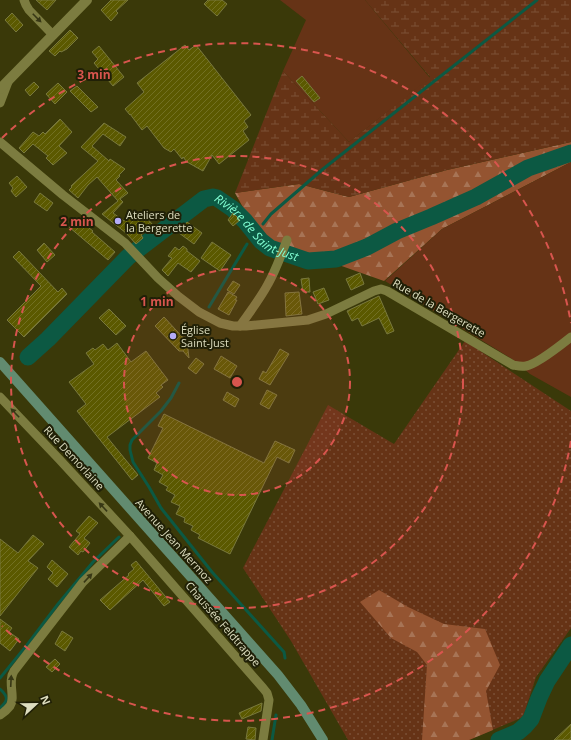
<svg xmlns="http://www.w3.org/2000/svg" width="571" height="740" font-family="'Open Sans',sans-serif">
<style>
.grass{fill:url(#grass-dots)}
.forest{fill:url(#forest-firs)}
.wetland{fill:url(#wetland-marsh)}
.green{fill:#663316}
.lines{fill:none;stroke-linecap:round;stroke-linejoin:round}
.stream{stroke:#0c5943;stroke-width:3}
.river{stroke:#0c5943;stroke-width:17}
.building{fill:url(#building-hatch);stroke:#79793d}
.minor{stroke:#7c7c40;stroke-width:9}
.tertiary{stroke:#7c7c40;stroke-width:10}
.secondary{stroke:#628b70;stroke-width:10}
.oneway{fill:#373715}
.ring{fill:none;stroke:#d8554e;stroke-width:2;stroke-dasharray:7 5}
.poi-dot{fill:#b4acf9;stroke:#202007;stroke-width:1.5}
.labels{text-anchor:middle;stroke-width:4;stroke-linejoin:round;paint-order:stroke}
.poi-label{font-size:11px;fill:#ddddbf;stroke:#202007;text-anchor:start}
.street-label{font-size:11px;fill:#ddddbf;stroke:#202007}
.water-label{font-size:12px;font-style:italic;fill:#81fed2;stroke:#202007}
.centre{fill:#d8554e;stroke:#202007;stroke-width:2}
.ring-label{font-size:12px;text-anchor:middle;font-weight:bold;fill:#d8554e;stroke:#202007;stroke-width:4;stroke-linejoin:round;paint-order:stroke}
</style>
<defs>
<pattern id="grass-dots" width="8" height="8" patternUnits="userSpaceOnUse"><rect width="8" height="8" fill="#663316"/><path d="M2 2h.1M6 6h.1" fill="none" stroke="#7b5036" stroke-width="1.8" stroke-linecap="round"/></pattern>
<pattern id="forest-firs" width="22" height="20" patternUnits="userSpaceOnUse"><rect width="22" height="20" fill="#945431"/><path d="M5 1l3.5 6h-7zM16 11l3.5 6h-7z" fill="#a77456"/></pattern>
<pattern id="wetland-marsh" width="20" height="14" patternUnits="userSpaceOnUse"><rect width="20" height="14" fill="#663316"/><path d="M1 5h8M5 5V1M11 12h8M15 12V8" fill="none" stroke="#7b5036"/></pattern>
<pattern id="building-hatch" width="6" height="6" patternUnits="userSpaceOnUse"><rect width="6" height="6" fill="#5b5900"/><path d="M-1 1l2-2M0 6l6-6M5 7l2-2" fill="none" stroke="#727023"/></pattern>
</defs>
<rect width="100%" height="100%" fill="#3a3909"/>
<polygon class="grass" points="465,341 571,411 571,628 536,677 523,717 469,740 348,740 291,641 243,568 328,405 394,444"/>
<g class="forest">
<polygon points="571,142 571,162 442,229 384,281 271,241 254,227 235,193 299,184 349,197 447,170"/>
<polygon points="379,590 408,607 444,624 485,629 500,665 486,691 493,730 469,740 422,740 427,665 417,652 391,638 360,602"/>
</g>
<polygon class="wetland" points="365,0 571,0 571,142 447,170 349,197 299,184 235,193 283,71 349,142 430,77"/>
<g class="green">
<polygon points="280,0 365,0 430,78 349,142 283,71 306,20"/>
<polygon points="571,162 571,397 530,374 512,359 385,281 442,229"/>
</g>
<g class="lines">
<g class="stream">
<polyline points="263,224 271,214 323,169 537,0"/>
<polyline points="209,307 247,244"/>
<polyline points="179,383 171,398 161,411 132,440 130,445 130,450 133,462 149,487 161,508 212,572 284,652 285,658"/>
<polyline points="0,678 27,645 58,604 93,562 119,537"/>
<path d="M0,689C9,697 8,701 0,708"/>
<polyline points="272,740 276,715"/>
</g>
<g class="river">
<path id="s1" d="M28,357L48,339L128,257L204,199L213,197L217,198L233,209L245,221L261,241L270,248L308,261L336,259L367,247L397,231L431,217L476,197L528,168L571,153"/>
<polyline points="499,740 518,732 525,726 531,719 539,698 547,681 571,645"/>
</g>
</g>
<g class="building">
<polygon points="36,0 56,0 47,10"/>
<polygon points="111,0 128,0 116,11 118,13 111,21 101,10"/>
<polygon points="208,0 222,0 227,4 217,16 204,4"/>
<polygon points="12,13 23,25 16,32 5,20"/>
<polygon points="70,30 78,38 67,49 61,52 60,51 55,56 49,51"/>
<polygon points="185,45 189,50 196,45 251,115 244,121 248,127 243,131 249,140 219,164 212,155 203,171 187,162 183,157 182,159 174,149 171,152 164,148 147,126 142,130 130,114 130,115 125,109 144,92 137,83"/>
<polygon points="99,46 124,77 113,86 94,63 98,59 92,52"/>
<polygon points="302,76 320,98 314,102 296,81"/>
<polygon points="34,82 39,87 30,96 25,90"/>
<polygon points="58,83 67,92 55,104 46,94"/>
<polygon points="77,86 98,107 91,112 70,91"/>
<polygon points="60,119 72,132 59,146 67,153 53,165 46,158 48,156 33,144 24,153 19,148 33,132 39,136 43,132 45,134"/>
<polygon points="104,123 126,137 120,146 103,134 92,146 109,161 110,159 125,169 119,175 120,176 116,180 128,193 120,199 123,202 113,213 124,221 134,213 138,218 143,214 153,225 141,235 143,238 136,244 126,233 102,214 118,201 97,177 88,185 78,198 69,190 72,187 71,186 98,161 81,147"/>
<polygon points="17,176 27,187 16,197 11,191 13,188 9,183"/>
<polygon points="40,193 53,203 47,211 34,202"/>
<polygon points="233,213 240,220 233,226 228,220"/>
<polygon points="76,218 93,231 92,232 115,252 108,260 69,227"/>
<polygon points="187,222 202,233 194,244 179,233"/>
<polygon points="212,242 231,255 220,271 201,258"/>
<polygon points="44,243 55,255 47,262 37,250"/>
<polygon points="183,246 187,249 187,251 200,261 191,272 178,263 168,276 162,270 172,258 168,256 175,247 179,250"/>
<polygon points="19,251 58,292 62,288 67,294 24,337 7,320 41,286 13,257"/>
<polygon points="360,273 364,284 351,290 346,279"/>
<polygon points="309,278 310,292 303,292 301,279"/>
<polygon points="233,281 240,285 234,294 227,290"/>
<polygon points="324,288 329,300 318,304 313,292"/>
<polygon points="228,292 237,297 235,300 237,300 229,315 218,309"/>
<polygon points="299,292 302,314 286,316 285,293"/>
<polygon points="379,296 394,331 387,334 379,318 362,326 358,318 352,321 347,311"/>
<polygon points="109,309 126,326 116,335 99,318"/>
<polygon points="164,317 187,342 189,358 183,351 179,351 155,326"/>
<polygon points="117,343 131,362 146,351 168,380 161,385 163,387 156,393 160,397 107,437 138,475 132,480 77,411 86,404 69,382 94,364 86,353 93,348 95,350 103,344 108,350"/>
<polygon points="280,349 289,354 270,385 259,379 263,371 266,373"/>
<polygon points="221,356 237,366 230,378 214,369"/>
<polygon points="196,358 204,364 196,374 188,368"/>
<polygon points="267,390 277,395 269,409 260,404"/>
<polygon points="227,392 239,399 235,407 223,400"/>
<polygon points="164,414 264,463 275,441 295,450 289,463 277,457 230,554 198,538 200,535 191,530 193,526 184,522 185,518 176,514 180,506 171,502 175,495 166,490 168,487 159,482 163,475 154,470 157,463 148,458 163,428 158,426"/>
<polygon points="89,516 98,523 84,538 90,543 83,552 81,551 78,555 69,547 80,534 76,531"/>
<polygon points="33,535 44,544 28,561 38,568 0,616 0,539 18,553"/>
<polygon points="52,560 68,574 57,587 48,579 53,573 47,567"/>
<polygon points="136,561 170,602 164,606 143,580 110,610 100,600 129,575 128,574 134,569 131,565"/>
<polygon points="0,619 12,628 9,632 19,639 10,651 0,643"/>
<polygon points="62,631 73,638 65,651 55,644"/>
<polygon points="55,659 60,664 52,672 46,667"/>
<polygon points="262,703 261,711 242,719 239,713"/>
<polygon points="571,724 571,740 554,740"/>
<polygon points="248,727 256,728 255,740 246,739"/>
</g>
<g class="lines">
<g class="minor">
<polyline points="24,0 26,5 29,10 53,35"/>
<polyline points="0,103 8,82"/>
<path d="M0,142L63,195L125,243L158,278L178,296L199,312L220,323L233,326H246L308,320L326,314L374,291L381,289L387,291L513,365C518,366 521,367 526,366C537,364 561,345 571,337"/>
<path d="M240,326C249,313 260,299 268,284C276,270 281,255 287,240"/>
<polyline points="0,397 59,459 130,536 263,688 267,693 269,700 263,740"/>
<path d="M0,715C3,713 7,710 10,706C16,697 7,682 14,671L83,582L130,536"/>
</g>
<polyline class="tertiary" points="0,89 87,0"/>
<polyline class="secondary" points="0,362 278,675 301,705 323,740"/>
</g>
<defs><path id="oneway-solid" d="M-6-.8H1V-3.2L6.5 0L1 3.2V.8H-6Z"/></defs>
<g class="oneway">
<use href="#oneway-solid" transform="translate(37 18) rotate(45)"/>
<use href="#oneway-solid" transform="translate(15 413) rotate(-134)"/>
<use href="#oneway-solid" transform="translate(103 507) rotate(-133)"/>
<use href="#oneway-solid" transform="translate(88 578) rotate(-47)"/>
<use href="#oneway-solid" transform="translate(11 681) rotate(-87)"/>
</g>
<circle cx="237" cy="382" r="113" fill="#d8554e" fill-opacity=".12"/>
<g class="ring">
<circle cx="237" cy="382" r="113"/>
<circle cx="237" cy="382" r="226"/>
<path d="M571 441A339 339 0 0 1 2 626M2 138A339 339 0 0 1 571 323"/>
</g>
<g class="poi-dot">
<circle cx="118" cy="221" r="4"/>
<circle cx="173" cy="336" r="4"/>
</g>
<g class="labels">
<g class="poi-label">
<text x="126" y="219">Ateliers de<tspan x="126" dy="13">la Bergerette</tspan></text>
<text x="181" y="334">Église<tspan x="181" dy="13">Saint-Just</tspan></text>
</g>
<g class="street-label">
<text transform="translate(439 308) rotate(30)" y="4">Rue de la Bergerette</text>
<text transform="translate(74 458) rotate(47)" y="4">Rue Demorlaine</text>
<text transform="translate(174 541) rotate(48)" y="4">Avenue Jean Mermoz</text>
<text transform="translate(223 624) rotate(49)" y="4">Chaussée Feldtrappe</text>
</g>
<g class="water-label">
<text dy="4" stroke="none"><textPath href="#s1" startOffset="301">Rivière de Saint-Just</textPath></text>
</g>
</g>
<circle cx="237" cy="382" r="6" class="centre"/>
<g class="ring-label">
<text x="94" y="79">3 min</text>
<text x="77" y="226">2 min</text>
<text x="157" y="306">1 min</text>
</g>
<g transform="translate(36 704) rotate(68)" stroke="#202007" stroke-width="3" paint-order="stroke">
<path d="M0-3L7 15L0 10L-7 15Z" fill="#ddddbf"/>
<text y="-6" font-size="11" font-weight="bold" text-anchor="middle" fill="#ddddbf">N</text>
</g>
</svg>
